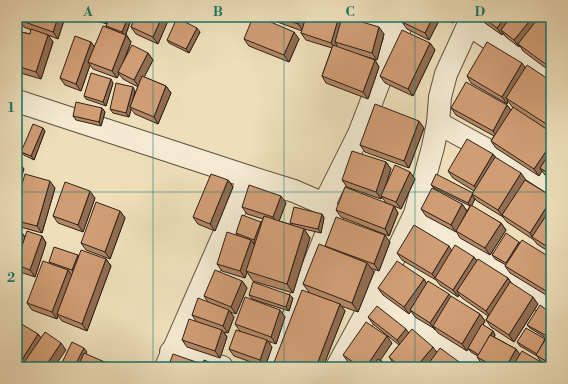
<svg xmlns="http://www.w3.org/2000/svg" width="568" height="384" font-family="'Libre Bodoni',serif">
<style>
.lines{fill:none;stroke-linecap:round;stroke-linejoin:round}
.street-casing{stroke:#5d5040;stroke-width:24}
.street{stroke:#f4ead2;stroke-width:22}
.wall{fill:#b48765;stroke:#2d2118;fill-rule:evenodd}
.shaded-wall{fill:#926e52;stroke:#2d2118}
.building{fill:#d19d75;stroke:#2d2118}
.grid{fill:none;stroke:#0f766e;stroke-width:1;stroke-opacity:0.55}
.neatline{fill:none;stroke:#0f766e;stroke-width:1.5}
.grid-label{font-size:13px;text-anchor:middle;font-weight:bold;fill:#0f766e}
</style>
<rect width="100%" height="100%" fill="#eedfba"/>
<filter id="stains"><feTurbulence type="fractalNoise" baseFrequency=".005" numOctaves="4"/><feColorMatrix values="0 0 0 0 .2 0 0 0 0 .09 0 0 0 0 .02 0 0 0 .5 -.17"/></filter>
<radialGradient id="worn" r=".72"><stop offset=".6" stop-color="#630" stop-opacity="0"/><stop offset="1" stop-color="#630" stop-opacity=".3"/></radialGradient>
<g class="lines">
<defs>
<g id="street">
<polyline points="360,17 399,32"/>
<polyline points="468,24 551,80"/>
<polyline points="17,101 249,177 166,367"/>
<polyline points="438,123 551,185"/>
<polyline points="249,177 294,191 324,204 330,214 332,220 273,367"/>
<polyline points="324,204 359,134 404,17"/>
<polyline points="415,214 551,307"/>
<polyline points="374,299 474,367"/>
<polyline points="171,352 222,367"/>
<polyline points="337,367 374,299 415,214 433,147 438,123 440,97 446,74 472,17"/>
</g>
</defs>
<use href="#street" class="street-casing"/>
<use href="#street" class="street"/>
</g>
<g class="wall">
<polygon points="17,17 65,17 58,39 48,35 53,42 41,79 17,72 17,28 18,30 17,31 30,34 31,30 24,27 21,22 17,21"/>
<polygon points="92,17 109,17 107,24 94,20"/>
<polygon points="110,17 132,17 126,34 131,42 124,61 148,53 153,60 144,77 166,86 171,93 158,124 135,114 131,109 129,117 113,113 110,109 135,91 134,96 138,87 123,79 119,74 117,78 93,69 90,65 81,91 65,85 60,78 91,42 94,47 107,28 106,26"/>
<polygon points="135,17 163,17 167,23 158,44 136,34 131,27"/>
<polygon points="174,17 190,17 188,22"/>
<polygon points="270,17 330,17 341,23 384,34 377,60 357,54 375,60 379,67 368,99 326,83 322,76 332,48 306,40 301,33 302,31 272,20"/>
<polygon points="405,17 441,17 429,40 407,29 402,22"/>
<polygon points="442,17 456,17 453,23"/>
<polygon points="481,17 544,17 551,22 551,72 523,51 520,46 519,47 506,37 503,33 502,35 485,23"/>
<polygon points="200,32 189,53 169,43 167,40"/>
<polygon points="244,39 299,39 289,62 249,46"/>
<polygon points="430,43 435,50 413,96 385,83 380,76"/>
<polygon points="526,68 551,81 551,179 545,175 542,171 539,176 496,148 491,141 494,136 456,115 451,108 507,105 511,110 513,108 508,101 507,104 471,83 467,76"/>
<polygon points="113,83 106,106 86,99 84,96"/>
<polygon points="102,108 105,112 101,126 76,120 73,116"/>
<polygon points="424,128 409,168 365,152 360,145"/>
<polygon points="45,131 34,160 24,155 21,152"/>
<polygon points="493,154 496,158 526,180 551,196 551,253 537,244 534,240 507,222 503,217 477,201 475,199 471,206 501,223 506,230 490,255 460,238 456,231 456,232 426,216 421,209 462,204 467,211 470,206 434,188 431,185 473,193 474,191 453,178 448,171"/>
<polygon points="386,162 391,169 385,186 415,179 401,209 394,206 398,213 389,236 341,217 336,210 393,206 386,203 382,197 381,199 347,187 342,180"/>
<polygon points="228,180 233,187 215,231 198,224 193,217"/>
<polygon points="55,188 42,233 17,226 17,200"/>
<polygon points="95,198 83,232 58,223 53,216"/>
<path d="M286,203L279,221L292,225L290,223L322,214L324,218L321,233L304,229L310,238L293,293L253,281L247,272L245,278L222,271L217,264L238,236L236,233L261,223L263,219L247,214L242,207ZM252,242L255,243L254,246Z"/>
<polygon points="120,211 125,218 110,259 86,250 81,243"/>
<polygon points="17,231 22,233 25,237 42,236 46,243 35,277 20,272 17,267"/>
<polygon points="390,242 379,271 370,268 374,272 358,312 341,306 345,311 323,367 274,367 273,365 309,292 303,284 326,247 325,246"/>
<polygon points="520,243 551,258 551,298 510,273 505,266 506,265 495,259 492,255"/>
<polygon points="452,251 474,257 477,261 508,278 512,284 538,304 514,342 491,327 486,320 488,316 462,298 459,295 458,297 440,285 436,280 402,260 397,253"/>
<polygon points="78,256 106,259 111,266 87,331 62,321 58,316 57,319 32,310 27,303 50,263 49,262"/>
<polygon points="424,279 426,284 480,314 485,321 483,325 493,331 495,335 494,337 516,349 520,355 541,362 544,367 487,367 482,364 477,357 478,356 471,352 468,348 467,351 438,333 435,329 415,317 411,311 409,314 383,295 378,288"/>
<polygon points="242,281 247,288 236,314 230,312 234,317 228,333 224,332 227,337 220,358 187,347 182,340 196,321 192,315 208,302 204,296"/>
<polygon points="249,295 290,295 293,298 289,311 252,299"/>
<polygon points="280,310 285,317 276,344 265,340 272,347 265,367 234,356 229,349 240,331 235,324"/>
<polygon points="551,313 551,367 550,367 541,362 537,356 520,346 517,342 546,339 546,338 530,328 527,325"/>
<polygon points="368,317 409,333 437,352 462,364 464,367 398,367 394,364 389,357 399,345 373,324"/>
<polygon points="17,322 19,325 38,334 41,338 66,350 21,367 17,364"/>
<polygon points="392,343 380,360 390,367 355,367 348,362 343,355"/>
</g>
<g class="shaded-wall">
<polygon points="17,17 23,17 19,20 21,23"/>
<polygon points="58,17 65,17 58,39 53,32"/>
<polygon points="105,17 109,17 107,24 104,21"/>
<polygon points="128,17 132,17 125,36 122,32"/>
<polygon points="162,17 163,17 167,23 158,44 153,37"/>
<polygon points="185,17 190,17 188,22"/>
<polygon points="300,17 308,17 303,31 298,24"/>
<polygon points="433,17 441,17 429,40 425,33"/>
<polygon points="449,17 456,17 453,23"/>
<polygon points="505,17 515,17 501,30 503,33 502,35 497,28"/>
<polygon points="533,17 542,17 518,44 520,46 519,47 514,40"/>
<polygon points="338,20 343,27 335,42 337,45 336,50 331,43"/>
<polygon points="379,27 384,34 377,60 372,53"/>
<polygon points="197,28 200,32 189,53 186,49"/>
<polygon points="294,32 299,39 289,62 284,55"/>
<polygon points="48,35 53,42 41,79 36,72"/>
<polygon points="126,35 131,42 119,73 118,72 119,74 117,78 112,71"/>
<polygon points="91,42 96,49 88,62 90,65 81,91 76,84"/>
<polygon points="430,43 435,50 413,96 408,89"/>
<polygon points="148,53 153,60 139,87 134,80"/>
<polygon points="375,60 379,67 368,99 363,92"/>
<polygon points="522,63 527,70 506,98 508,101 507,104 502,97"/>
<polygon points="111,79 113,83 106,106 103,102"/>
<polygon points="166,86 171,93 158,124 154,117"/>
<polygon points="133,87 135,91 131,107 130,107 131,109 129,117 126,113"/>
<polygon points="507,105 512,112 498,138 493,131"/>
<polygon points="102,108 105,112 101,126 99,122"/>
<polygon points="419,121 424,128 409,168 404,161"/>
<polygon points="43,128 45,131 34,160 31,156"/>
<polygon points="551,144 551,158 540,168 542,171 539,176 534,169"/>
<polygon points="493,154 498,161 479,193 474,186"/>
<polygon points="19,162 24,169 17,192 17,169"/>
<polygon points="386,162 391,169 381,199 376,192"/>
<polygon points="410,172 415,179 401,209 396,202"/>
<polygon points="521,173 526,180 502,215 503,217 498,210"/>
<polygon points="228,180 233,187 215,231 210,224"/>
<polygon points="50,181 55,188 42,233 37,226"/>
<polygon points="90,191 95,198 83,232 78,225"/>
<polygon points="472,195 475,199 471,207 468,203"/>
<polygon points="281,196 286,203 278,224 273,217"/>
<polygon points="551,200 551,214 532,237 530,233"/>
<polygon points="462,204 467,211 456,232 451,225"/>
<polygon points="394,206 398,213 389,236 385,229"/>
<polygon points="120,211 125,218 110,259 105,252"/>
<polygon points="322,214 324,218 321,233 318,229"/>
<polygon points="261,222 263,226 256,243 254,240"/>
<polygon points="501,223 506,230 490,255 485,248"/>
<polygon points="304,229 310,238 293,293 287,284"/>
<polygon points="22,233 27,240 17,265 17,246"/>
<polygon points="385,235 390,242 379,271 374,264"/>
<polygon points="42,236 46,243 35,277 30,270"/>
<polygon points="251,240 256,247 246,271 247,272 245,278 240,271"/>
<polygon points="519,242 522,245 509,267 506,263"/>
<polygon points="449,246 453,253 435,278 432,274"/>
<polygon points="78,255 80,259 75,274 72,270"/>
<polygon points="474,257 479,264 457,291 459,295 458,297 453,290"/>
<polygon points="106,259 111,266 87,331 82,324"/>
<polygon points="367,263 374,272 358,312 352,303"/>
<polygon points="68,270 73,277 57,314 58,316 57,319 52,312"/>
<polygon points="508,278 512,285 491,318 486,311"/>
<polygon points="424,279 428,286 410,310 411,311 409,314 404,307"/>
<polygon points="242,281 247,288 236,314 231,307"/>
<polygon points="449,294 454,301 433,326 435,330 430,323"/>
<polygon points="290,295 293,298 289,311 286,307"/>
<polygon points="533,297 538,304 514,342 509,335"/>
<polygon points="340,304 345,311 323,367 316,367"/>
<polygon points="229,310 234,317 228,333 223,326"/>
<polygon points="280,310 285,317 276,344 271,337"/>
<polygon points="480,314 485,321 467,351 462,344"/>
<polygon points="406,329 411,336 402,347 397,340"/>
<polygon points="222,330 227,337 220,358 215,351"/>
<polygon points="493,331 495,335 481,358 479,355"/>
<polygon points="38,334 43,341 23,367 20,363"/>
<polygon points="387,336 392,343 376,367 366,367"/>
<polygon points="267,340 272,347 265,367 260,360"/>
<polygon points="61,343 66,350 54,367 45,367"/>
<polygon points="433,347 438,354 427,367 416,367"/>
<polygon points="84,348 87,352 79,367 74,367"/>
<polygon points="516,349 521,356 515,367 506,367"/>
<polygon points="541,362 544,367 538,367"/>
<polygon points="107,363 110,367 106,367"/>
<polygon points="199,363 202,367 198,367"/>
<polygon points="462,364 464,367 459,367"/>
</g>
<g class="building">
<polygon points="21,17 58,17 53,32 19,20"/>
<polygon points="94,17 105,17 104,21"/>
<polygon points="110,17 128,17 122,32 106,26"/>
<polygon points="135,17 162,17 153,37 131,27"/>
<polygon points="253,17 259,17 294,32 284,55 244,39"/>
<polygon points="278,17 300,17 298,24"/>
<polygon points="306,17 330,17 338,20 331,43 301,33"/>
<polygon points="342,17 345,17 379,27 372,53 335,42"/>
<polygon points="405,17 433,17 425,33 402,22"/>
<polygon points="482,17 505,17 497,28"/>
<polygon points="511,17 533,17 514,40 501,30"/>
<polygon points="539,17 544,17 551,22 551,68 518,44"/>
<polygon points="177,18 197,28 186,49 167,40"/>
<polygon points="103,26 126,35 112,71 88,62"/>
<polygon points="31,29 48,35 36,72 17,66 17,31 30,34"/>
<polygon points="402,30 430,43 408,89 380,76"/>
<polygon points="75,36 91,42 76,84 60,78"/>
<polygon points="487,42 522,63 502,97 467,76"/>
<polygon points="132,45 148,53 134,80 118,72"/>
<polygon points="333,45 375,60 363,92 322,76"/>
<polygon points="527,65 551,81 551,127 506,98"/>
<polygon points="91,73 111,79 103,102 84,96"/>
<polygon points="142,76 166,86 154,117 130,107"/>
<polygon points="466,82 507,105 493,131 451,108"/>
<polygon points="116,83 133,87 126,113 110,109"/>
<polygon points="76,102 102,108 99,122 73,116"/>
<polygon points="375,104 419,121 404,161 360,145"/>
<polygon points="513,107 551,132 551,144 534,169 491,141"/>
<polygon points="33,124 43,128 31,156 21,152"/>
<polygon points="467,139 493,154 474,186 448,171"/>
<polygon points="352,151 386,162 376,192 342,180"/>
<polygon points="551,151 551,175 540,168"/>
<polygon points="495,157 521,173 498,210 472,194"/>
<polygon points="17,162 19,162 17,169"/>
<polygon points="395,165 410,172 396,202 381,196"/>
<polygon points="25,174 50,181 37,226 17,221 17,200"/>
<polygon points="211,174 228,180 210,224 193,217"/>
<polygon points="436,174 473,193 468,203 431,185"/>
<polygon points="525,180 551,196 551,200 530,233 502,215"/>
<polygon points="65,182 90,191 78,225 53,216"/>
<polygon points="249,185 281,196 273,217 242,207"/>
<polygon points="345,187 394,206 385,229 336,210"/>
<polygon points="432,188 462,204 451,225 421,209"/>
<polygon points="96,202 120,211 105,252 81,243"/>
<polygon points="471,205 501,223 485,248 456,231"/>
<polygon points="294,207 322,214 318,229 290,223"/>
<polygon points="551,208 551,249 532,237"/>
<polygon points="242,215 261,222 254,240 236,233"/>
<polygon points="264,216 304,229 287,284 246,271"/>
<polygon points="336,217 385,235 374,264 325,246"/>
<polygon points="414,225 449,246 432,274 397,253"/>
<polygon points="17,231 22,233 17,246"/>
<polygon points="27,231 42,236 30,270 17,265 17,261"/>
<polygon points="227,232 251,240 240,271 217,264"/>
<polygon points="506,233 519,242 506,263 492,255"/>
<polygon points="522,240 551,258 551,294 505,266"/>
<polygon points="319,244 367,263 352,303 303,284"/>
<polygon points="455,245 474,257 453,290 435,278"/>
<polygon points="54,247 78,255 72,270 49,262"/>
<polygon points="81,250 106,259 82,324 57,314"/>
<polygon points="478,259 508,278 486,311 457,291"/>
<polygon points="43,261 68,270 52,312 27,303"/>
<polygon points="397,261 424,279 404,307 378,288"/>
<polygon points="215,270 242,281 231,307 204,296"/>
<polygon points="428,281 449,294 430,323 410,310"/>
<polygon points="253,282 290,295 286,307 249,295"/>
<polygon points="510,282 533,297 509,335 486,320"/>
<polygon points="302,290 340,304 316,367 278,367 273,365"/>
<polygon points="451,296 480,314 462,344 433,326"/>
<polygon points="245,297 280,310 271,337 235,324"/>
<polygon points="198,298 229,310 223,326 192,315"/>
<polygon points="540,305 551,313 551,330 547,336 527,325"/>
<polygon points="377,306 406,329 397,340 368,317"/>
<polygon points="189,319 222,330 215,351 182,340"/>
<polygon points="366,322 387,336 366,367 360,367 343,355"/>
<polygon points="20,323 38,334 20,363 17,361 17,327"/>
<polygon points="482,324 493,331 490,335 479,355 468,348"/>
<polygon points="526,328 545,339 537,354 517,342"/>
<polygon points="412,329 433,347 416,367 401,367 389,357"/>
<polygon points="236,330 267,340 260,360 229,349"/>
<polygon points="551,330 551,364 536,355"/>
<polygon points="45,332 61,343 45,367 21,367"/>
<polygon points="490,335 516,349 506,367 495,367 477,357"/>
<polygon points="72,342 84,348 74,367 60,367"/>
<polygon points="440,348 462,364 459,367 426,367"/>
<polygon points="522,351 541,362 538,367 512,367"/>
<polygon points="84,353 107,363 106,367 78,367"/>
<polygon points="173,354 199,363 198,367 168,367"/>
<polygon points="378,359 390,367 372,367"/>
<polygon points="204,360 221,367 201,367"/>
</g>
<path class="grid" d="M153,17V367M284,17V367M415,17V367M17,192H551"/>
<rect width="568" height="384" fill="none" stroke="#eedfba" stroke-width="44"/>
<rect x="22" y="22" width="524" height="340" class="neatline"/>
<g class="grid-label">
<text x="88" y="16">A</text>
<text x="218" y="16">B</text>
<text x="350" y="16">C</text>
<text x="480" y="16">D</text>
<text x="11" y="112">1</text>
<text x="11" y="282">2</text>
</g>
<rect width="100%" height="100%" filter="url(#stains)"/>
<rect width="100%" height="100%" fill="url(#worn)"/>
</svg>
